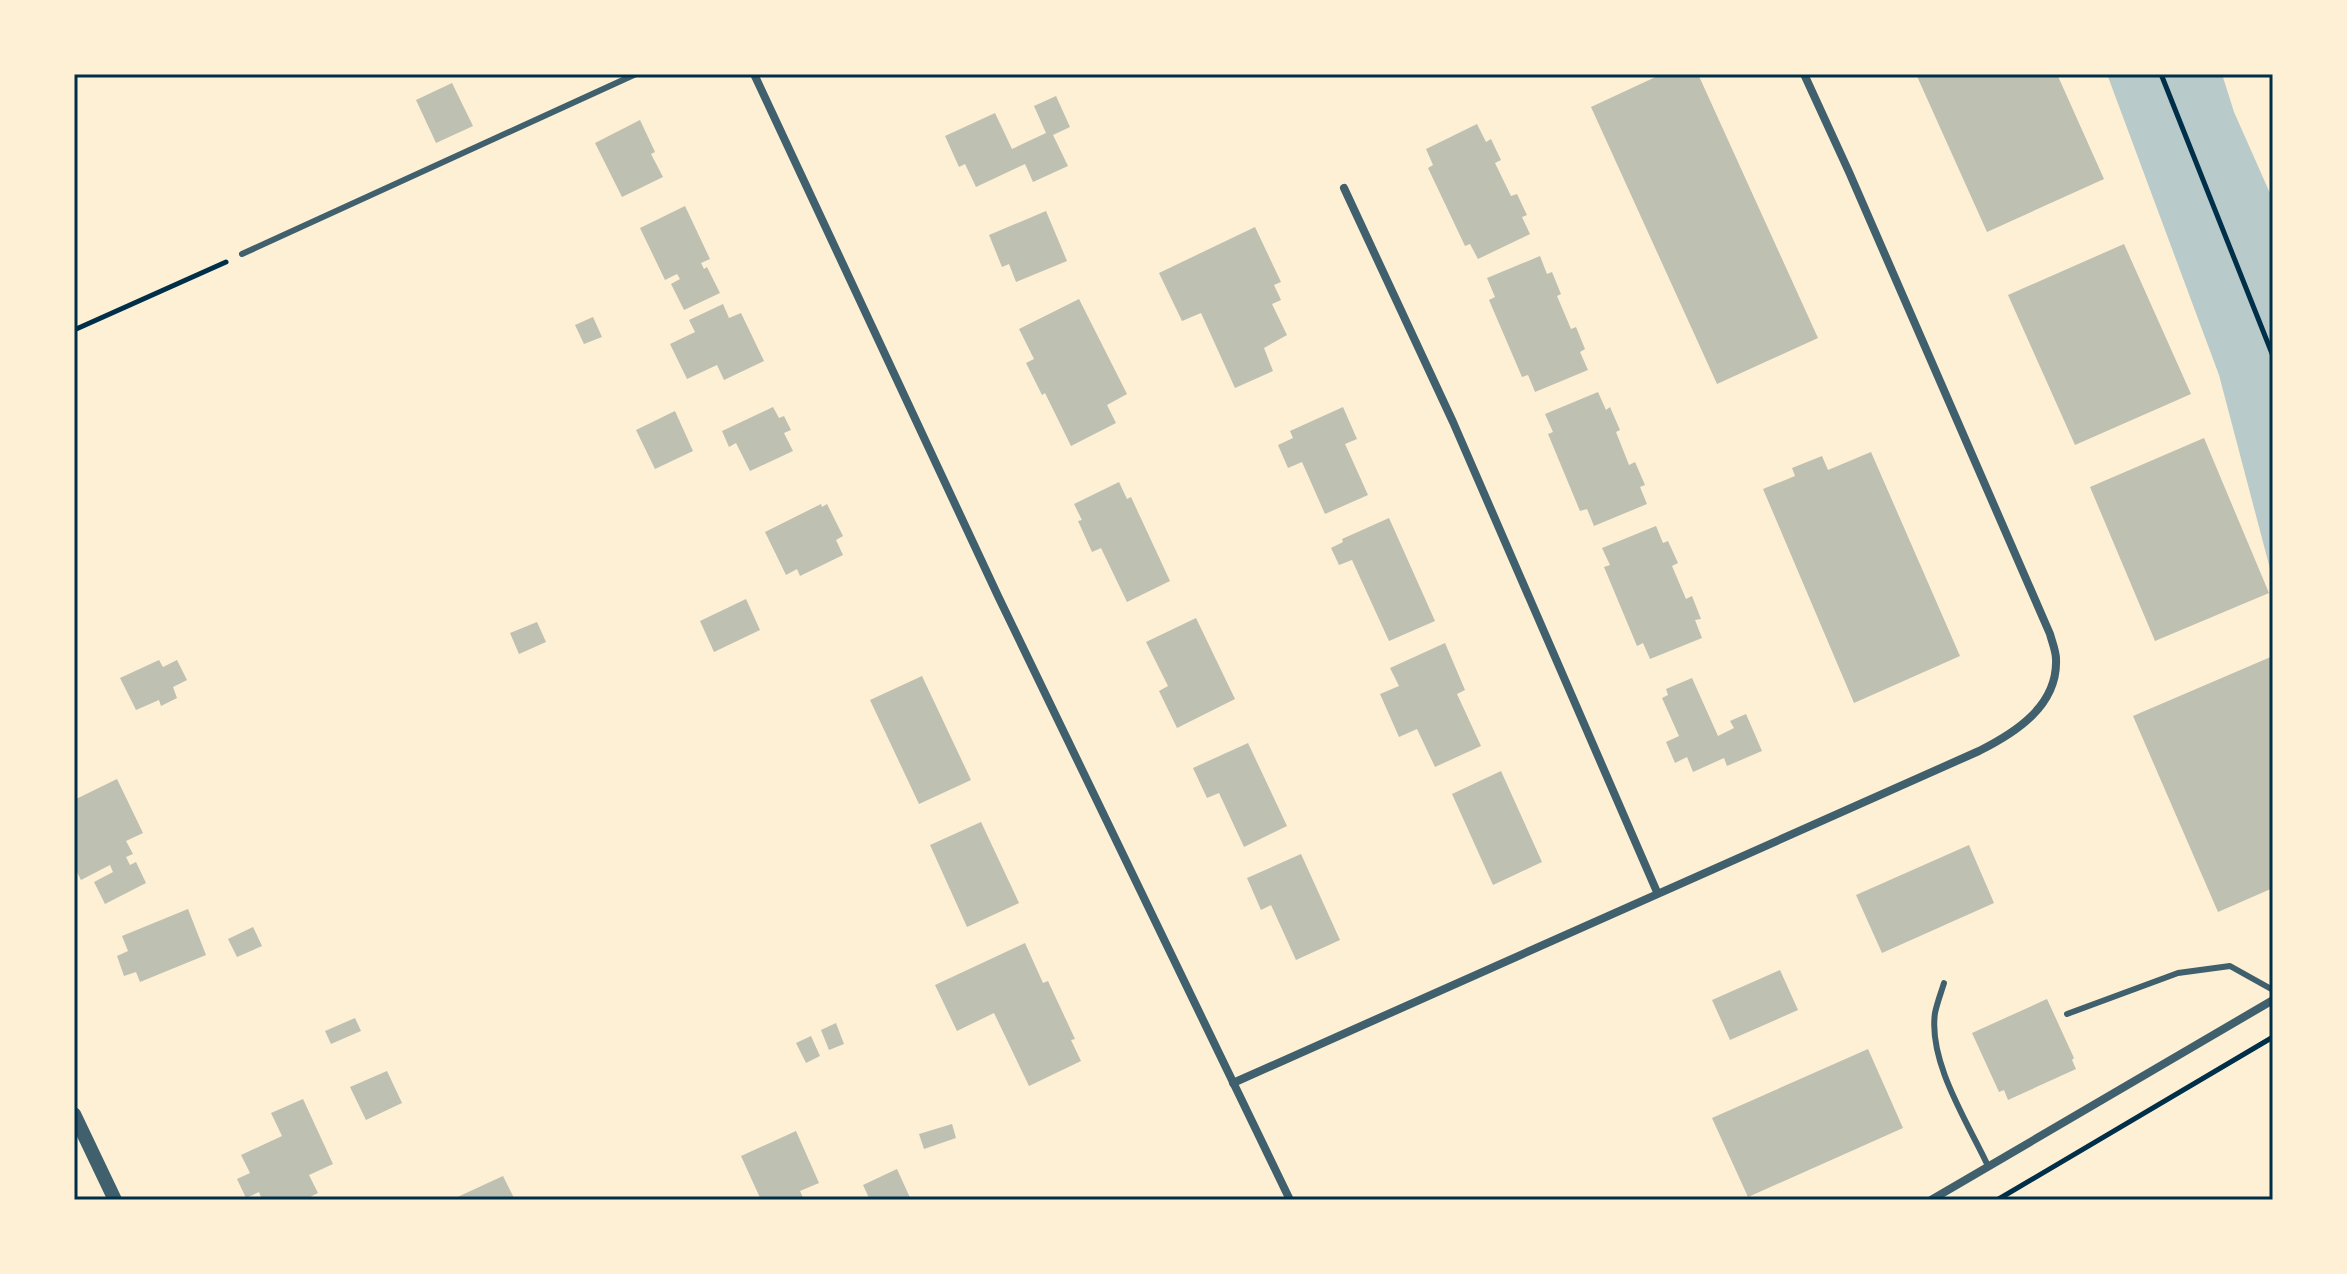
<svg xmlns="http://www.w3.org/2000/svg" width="2347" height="1274" font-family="'DejaVu Sans',sans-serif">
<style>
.green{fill:#b9caca}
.building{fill:#bec0b2}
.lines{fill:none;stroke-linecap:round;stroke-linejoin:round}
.path{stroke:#003049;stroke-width:5}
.service{stroke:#3f606c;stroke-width:6}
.minor{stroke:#3f606c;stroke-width:8}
.tertiary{stroke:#3f606c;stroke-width:14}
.neatline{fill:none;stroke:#003049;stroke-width:3}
</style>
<rect width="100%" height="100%" fill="#fdf0d5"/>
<polygon class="green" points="2107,74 2222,74 2234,112 2273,200 2273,580 2219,375"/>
<g class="building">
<polygon points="1662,74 1698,74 1818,338 1717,384 1591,107"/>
<polygon points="1916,74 2057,74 2104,179 1987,232"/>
<polygon points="452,83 473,126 436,143 416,100"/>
<polygon points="1056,96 1070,127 1053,135 1068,166 1033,182 1025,164 976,187 965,164 959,167 945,136 995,113 1012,149 1046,133 1034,106"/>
<polygon points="640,120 655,152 651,154 663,177 622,197 595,143"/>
<polygon points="1477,124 1486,142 1491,139 1501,160 1495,163 1511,196 1517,194 1527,215 1522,217 1530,234 1478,259 1470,244 1465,246 1428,168 1433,165 1426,149"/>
<polygon points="685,206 710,259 701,263 704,269 707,267 720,293 684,310 671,284 680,279 677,274 665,280 640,228"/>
<polygon points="1046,211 1067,261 1016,282 1009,264 1002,267 989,235"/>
<polygon points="1255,227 1281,282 1274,285 1281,300 1272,304 1287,335 1264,348 1273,371 1235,388 1201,313 1182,321 1159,273"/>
<polygon points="2124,244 2191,394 2075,445 2008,295"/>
<polygon points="1540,256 1547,274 1552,272 1561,294 1557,296 1571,329 1576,327 1585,349 1580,352 1588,370 1535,392 1528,375 1522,377 1489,300 1495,297 1487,278"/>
<polygon points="1079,299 1127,394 1107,405 1116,423 1071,446 1045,393 1042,395 1026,363 1034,359 1019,329"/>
<polygon points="723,304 729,318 741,313 764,361 724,380 717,365 687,379 670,344 695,332 689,320"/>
<polygon points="593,317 602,337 584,344 575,325"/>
<polygon points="1598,392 1606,410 1610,407 1620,430 1616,432 1629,465 1635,462 1645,485 1640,487 1647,504 1594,526 1587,509 1580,511 1548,434 1553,432 1545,414"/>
<polygon points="773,407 779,418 784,416 791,430 784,433 793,451 750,471 736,443 729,447 722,431"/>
<polygon points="1343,407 1357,439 1345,444 1368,495 1325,514 1302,462 1288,468 1278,445 1293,438 1290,431"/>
<polygon points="675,411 693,451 655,469 636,430"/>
<polygon points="2204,438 2269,593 2155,641 2090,487"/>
<polygon points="1871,452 1960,656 1854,703 1763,489 1795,476 1792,468 1822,456 1828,470"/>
<polygon points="1119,482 1127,499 1131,497 1170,581 1127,602 1101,548 1092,552 1078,521 1082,520 1074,504"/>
<polygon points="821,504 822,507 827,504 843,536 836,540 843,555 800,576 797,569 786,575 765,532"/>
<polygon points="1389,518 1435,621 1389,641 1352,560 1339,565 1331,548 1343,542 1342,539"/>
<polygon points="1656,526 1663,543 1668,541 1678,563 1672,566 1686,599 1692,596 1701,619 1695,620 1702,638 1650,659 1643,643 1637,646 1604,567 1610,565 1602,548"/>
<polygon points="746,599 760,630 714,652 700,621"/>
<polygon points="1196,618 1235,699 1177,728 1159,691 1168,686 1146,642"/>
<polygon points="537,622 546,642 519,654 510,633"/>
<polygon points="1445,643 1465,690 1457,694 1481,746 1435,767 1417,729 1399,737 1380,694 1399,686 1390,668"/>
<polygon points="2273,656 2273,888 2218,912 2133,716"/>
<polygon points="159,660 163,667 177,660 187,680 173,687 177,698 161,706 159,700 136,710 120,678"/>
<polygon points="922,676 971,780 919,804 870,700"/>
<polygon points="1692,678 1718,736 1734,728 1730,721 1746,714 1762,751 1727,766 1724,758 1693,772 1687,757 1675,763 1666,742 1679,736 1662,698 1668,695 1666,689"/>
<polygon points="1248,743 1287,826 1244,847 1219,793 1207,798 1193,768"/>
<polygon points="1501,771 1542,862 1493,885 1452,794"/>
<polygon points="117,779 143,833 126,841 133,854 126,857 130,865 136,862 146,883 105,904 94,882 113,872 110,865 81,880 74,866 74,800"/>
<polygon points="981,822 1019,903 967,927 930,845"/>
<polygon points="1969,845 1994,903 1882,953 1856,895"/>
<polygon points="1301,854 1340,940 1296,960 1271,905 1261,910 1247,878"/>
<polygon points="188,909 206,955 140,982 136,972 124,976 117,956 128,951 122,936"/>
<polygon points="253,927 262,946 237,957 228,939"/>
<polygon points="1025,943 1043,983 1048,981 1075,1039 1071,1040 1081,1061 1029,1086 994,1013 957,1031 935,985"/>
<polygon points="1780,970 1798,1010 1730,1040 1712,1000"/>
<polygon points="2047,999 2074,1058 2072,1060 2076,1069 2008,1100 2004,1090 1999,1092 1972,1033"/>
<polygon points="355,1018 361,1031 331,1044 325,1031"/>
<polygon points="836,1023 844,1044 829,1050 821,1030"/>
<polygon points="811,1036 820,1056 806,1063 796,1043"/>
<polygon points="1868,1049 1903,1128 1748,1197 1712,1118"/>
<polygon points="387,1071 402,1103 366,1120 350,1087"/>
<polygon points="303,1099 333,1164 309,1175 318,1193 304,1200 262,1200 259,1192 246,1198 237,1179 250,1173 241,1155 282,1136 271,1113"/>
<polygon points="952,1124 956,1138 924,1149 919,1134"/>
<polygon points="796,1131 819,1183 800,1191 804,1200 790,1200 788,1197 781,1200 761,1200 741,1156"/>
<polygon points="897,1169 911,1200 870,1200 863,1185"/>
<polygon points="503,1176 515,1200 451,1200"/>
</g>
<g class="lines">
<g class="path">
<polyline points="2161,74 2273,356"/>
<polyline points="74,330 226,262"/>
<polyline points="1997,1200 2273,1037"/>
</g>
<g class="service">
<polyline points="242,254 636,74"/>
<path d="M1944,983C1941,993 1937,1003 1935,1013C1928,1062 1968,1123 1988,1166"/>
<polyline points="2067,1014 2178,973 2230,966 2273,990"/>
</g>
<g class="minor">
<polyline points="754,74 998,596 1290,1200"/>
<polyline points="1344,188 1453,422 1657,892"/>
<path d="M1233,1083L1979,751C2015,733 2058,706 2056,659C2056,651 2052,642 2050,634L1849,172L1804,74"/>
<polyline points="1931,1200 2273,1000"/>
</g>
<polyline class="tertiary" points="74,1114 115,1200"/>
</g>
<rect width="2347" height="1274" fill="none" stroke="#fdf0d5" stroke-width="152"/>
<rect x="76" y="76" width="2195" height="1122" class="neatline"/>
</svg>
